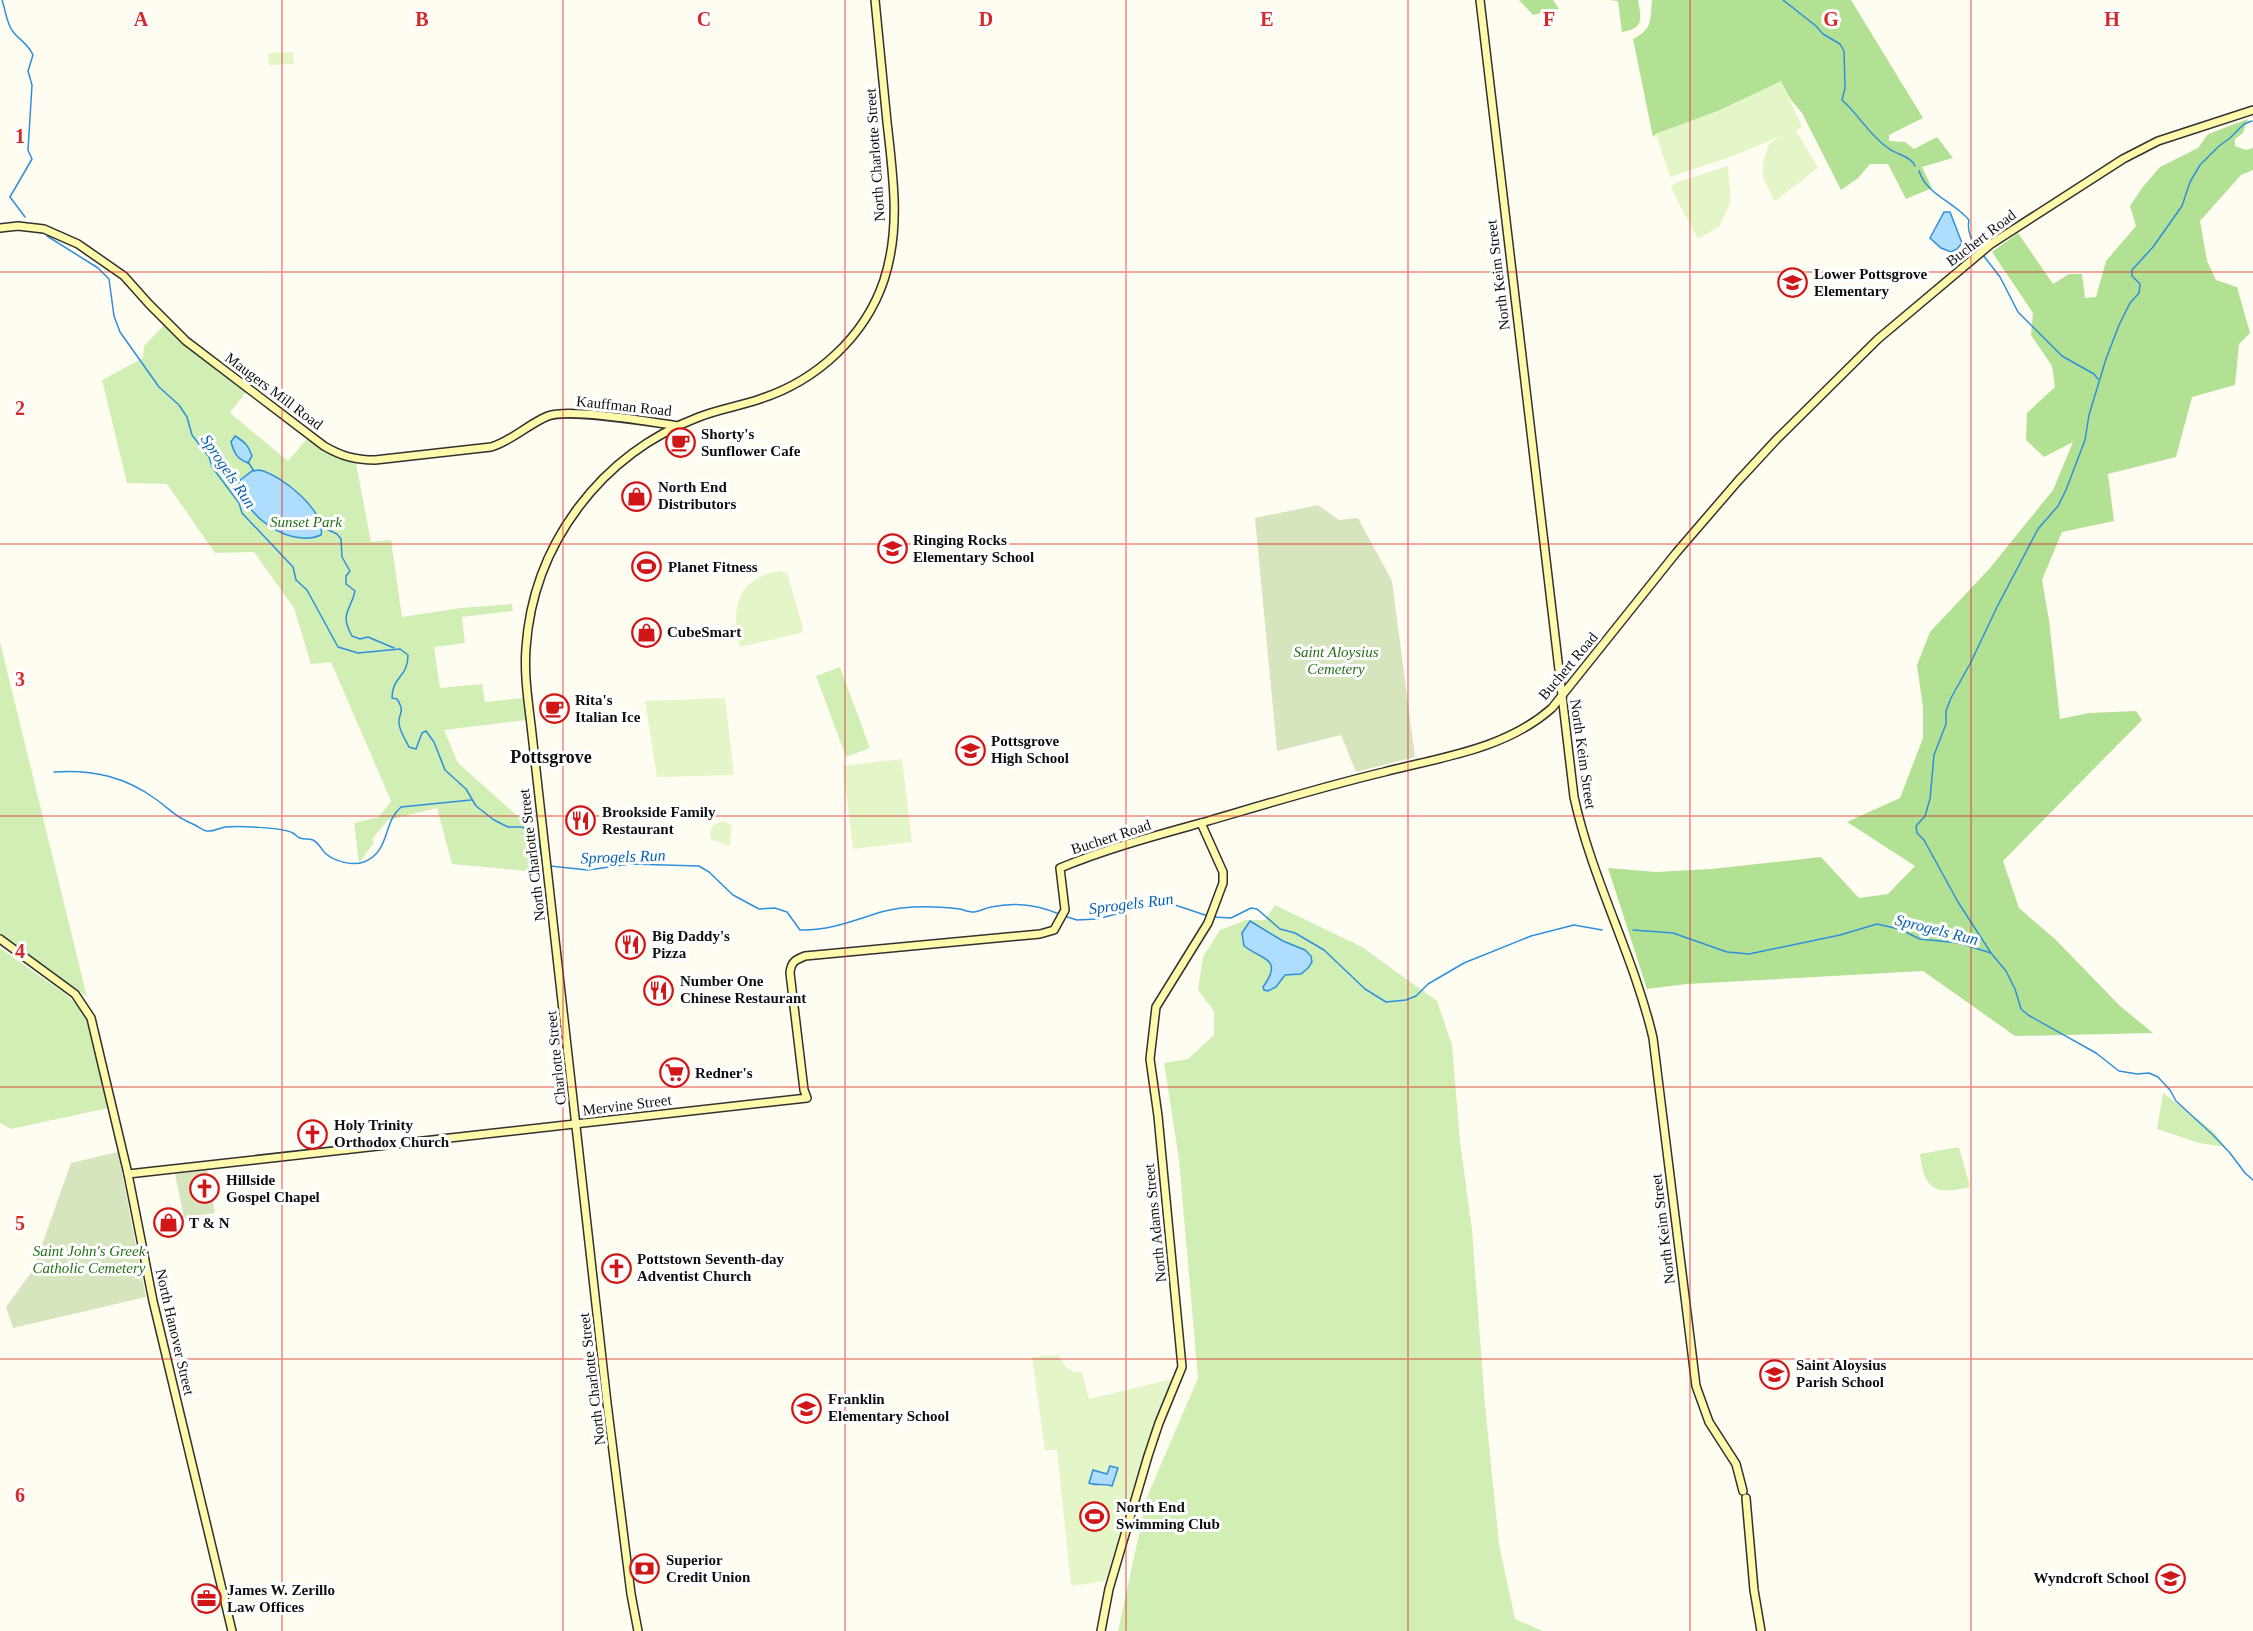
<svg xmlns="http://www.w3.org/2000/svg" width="2253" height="1631" font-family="Georgia,serif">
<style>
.green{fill:#d1efb5}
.forest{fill:#b3e193}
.cemetery{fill:#d7e5be}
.pitch{fill:#e4f5c8}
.water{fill:#afddfd;stroke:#2e8fdd;stroke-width:1.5}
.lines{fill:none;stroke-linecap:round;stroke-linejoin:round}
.stream{stroke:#2e8fdd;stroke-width:1.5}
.secondary-casing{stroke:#313131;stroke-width:10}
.secondary{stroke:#fff9ac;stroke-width:7}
.grid{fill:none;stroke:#d62828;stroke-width:1.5;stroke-opacity:0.55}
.labels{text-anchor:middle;stroke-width:6;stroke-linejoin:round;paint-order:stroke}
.street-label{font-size:15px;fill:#0f0f0f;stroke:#fff}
.poi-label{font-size:15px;font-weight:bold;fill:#0f0f0f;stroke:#fff;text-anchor:start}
.park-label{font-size:15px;font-style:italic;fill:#256f17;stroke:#fff}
.water-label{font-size:16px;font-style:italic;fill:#0960b1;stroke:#fff}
.quarter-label{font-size:18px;font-weight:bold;fill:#0f0f0f;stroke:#fff}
.grid-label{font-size:20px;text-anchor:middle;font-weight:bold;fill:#d62828;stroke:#fff;stroke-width:6;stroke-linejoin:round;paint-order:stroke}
</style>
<rect width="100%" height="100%" fill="#fffdf1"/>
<g class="green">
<polygon points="165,324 185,345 246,392 230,413 288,461 308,438 332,455 356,463 371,542 391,540 402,617 461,608 512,604 513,611 462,617 465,643 434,647 440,688 482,684 485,702 523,698 526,720 444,730 458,763 540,836 541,870 537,872 452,864 437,808 388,820 372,839 374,843 359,863 354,823 379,817 391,801 331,662 311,664 294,608 254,552 215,553 167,484 127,483 102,380 143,358 144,346"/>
<polygon points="0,642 87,997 0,934"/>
<polygon points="840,667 870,748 846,757 816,676"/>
<polygon points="1275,905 1362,947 1437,1001 1452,1045 1460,1141 1472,1230 1485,1405 1499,1544 1515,1619 1543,1631 1118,1631 1147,1497 1198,1378 1179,1160 1164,1063 1188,1059 1214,1035 1214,1011 1198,990 1203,957 1220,930 1246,920 1265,920"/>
<polygon points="0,948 64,993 82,1009 88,1025 108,1108 11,1129 0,1123"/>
<polygon points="2163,1093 2214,1132 2225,1147 2199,1143 2157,1129"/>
<path d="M1959,1147L1970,1187C1936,1195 1924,1191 1920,1154Z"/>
</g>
<g class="forest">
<polygon points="1519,0 1553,0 1559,9 1533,15"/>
<path d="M1610,0H1638C1641,19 1645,28 1622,32L1618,1Z"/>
<path d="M1652,0H1851L1923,118L1889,135V141L1905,142L1914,149L1937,137L1953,158L1922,167L1932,188L1906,199L1888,164H1870L1858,178L1841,190L1802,113L1791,100L1781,82L1718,111L1656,134L1653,137L1633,39C1653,29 1650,20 1652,0Z"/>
<polygon points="2248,119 2243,133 2235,139 2235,146 2246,150 2253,148 2253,170 2241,175 2200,221 2207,261 2216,280 2237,287 2250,333 2239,344 2235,385 2192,397 2176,457 2108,474 2114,521 2062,532 2042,580 2049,620 2060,719 2089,713 2136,711 2142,720 2003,861 2019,908 2056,940 2120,1006 2153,1033 2015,1036 1923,971 1687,984 1647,989 1608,868 1656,872 1711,869 1821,857 1859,898 1888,894 1915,866 1847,822 1900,798 1923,738 1923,708 1917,665 1930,632 1990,568 2053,490 2073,442 2044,457 2026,440 2027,413 2055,387 2052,366 2031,335 2033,313 1992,252 2018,233 2053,284 2069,274 2082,274 2085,298 2096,297 2106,261 2136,226 2130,206 2142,188 2160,167 2198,148 2208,134"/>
</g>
<g class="cemetery">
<polygon points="1318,505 1339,520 1358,518 1392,581 1415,757 1356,772 1341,735 1277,751 1255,518"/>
<polygon points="118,1152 146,1297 13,1328 6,1307 33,1270 71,1163"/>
<polygon points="207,1170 215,1213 184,1218 175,1174"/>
</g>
<g class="pitch">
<polygon points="293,52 294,64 269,65 268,53"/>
<polygon points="1781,81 1802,127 1796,130 1818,168 1775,201 1763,178 1763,162 1769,144 1781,136 1733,156 1670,177 1656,134 1718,111"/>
<polygon points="1728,166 1731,201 1719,227 1698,239 1671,188 1675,183"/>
<path d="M779,571L787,573L803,628L801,633L740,647C731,610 735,579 779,571Z"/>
<polygon points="725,698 734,775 657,777 645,701"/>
<polygon points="902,759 912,842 853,849 843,766"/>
<path d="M724,821L732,826L730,840L731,844L728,846L712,840C707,830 713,823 724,821Z"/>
<path d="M1059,1355C1064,1366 1069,1373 1082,1372L1089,1399L1176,1378L1159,1414L1105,1581L1071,1586L1057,1450H1045L1032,1357Z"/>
</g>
<g class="water">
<polygon points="1944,212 1950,212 1962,243 1957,249 1951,252 1941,248 1930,238"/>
<path d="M235,436C245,442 248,445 252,456L248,463C237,459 234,453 231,442Z"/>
<path d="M259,470C280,474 327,511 321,535C289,549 241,514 239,481L252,471Z"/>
<path d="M1250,921L1283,941L1305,950L1311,956L1312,962L1308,968L1301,974L1285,975L1276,987L1268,991L1264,990L1263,987C1284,958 1262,960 1244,946L1242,933Z"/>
<path d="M1110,1466L1118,1468L1112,1486C1103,1483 1096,1486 1089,1483L1093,1470L1107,1474Z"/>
</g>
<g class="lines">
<g class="stream">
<path d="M2,0C6,11 6,24 14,33C21,41 29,45 33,55L28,71L32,85L28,150L32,159L10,197L25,217"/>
<path d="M1783,0L1816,26L1823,34L1840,44L1844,51L1845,88L1842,100C1859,115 1869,135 1888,148C1897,155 1911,156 1915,166"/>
<path d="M1919,171C1927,195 1953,201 1969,220C1967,230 1971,241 1978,249"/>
<path d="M47,236L98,268L109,279L114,316L120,332L159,387L179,405L187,417L192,435L209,457L212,467L239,503L242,513L293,567L296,580L307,590L338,647L358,653L400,649L408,655C408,678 392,676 392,698L397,699C406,713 398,713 399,723C399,730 406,741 409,747L416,749L422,733L426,731L434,742L445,770L466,789L476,806L494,820L508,827H522L533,834L540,848L543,863"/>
<polyline points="1983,255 2000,277 2018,312 2062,356 2094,374 2098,379"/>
<polyline points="248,462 254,471"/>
<path d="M322,527L337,534L341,539L342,557L350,571L346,576V584L355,591C351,611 339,613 352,636L360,639L368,637L394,648"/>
<path d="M54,772C93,769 126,777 157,800C173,812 176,817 195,825C199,827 203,831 207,831C213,832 219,828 225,827C238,826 281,827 293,833C295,834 297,837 300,838C304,840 309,838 313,840C319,843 321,849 325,853C335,862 353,866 364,862C390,852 383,822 401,807L471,800"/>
<path d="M550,866L588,870L630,864L699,866L709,872L733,895L759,909L775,908L787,912L800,930C829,931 855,920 881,912C906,905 935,906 960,909C964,910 969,912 974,912C979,912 985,908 991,907C1014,902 1038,905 1059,914"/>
<polyline points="1064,916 1077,920 1097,919 1140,908 1175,905 1208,916"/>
<polyline points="1213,917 1231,918 1251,908 1257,909 1280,929 1295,933 1324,950 1365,989 1386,1002 1406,1000 1416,996 1428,984 1464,963 1531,936 1574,925 1602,930"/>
<polyline points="1633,930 1673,933 1727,952 1749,954 1840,935 1877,924 1899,929 1920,939 1959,943 1991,953 2006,971 2015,989 2021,1009 2028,1015 2096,1053 2119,1071 2137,1074 2149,1073 2158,1077 2170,1090 2176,1101 2213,1135 2230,1153 2245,1173 2253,1180"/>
<polyline points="1991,953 1958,902 1924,840 1917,833 1916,826 1925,816 1930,799 1934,755 1946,724 1946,711 1951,698 1971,662 1997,607 2038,529 2058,506 2066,490 2085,440 2089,415 2106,359 2119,325 2130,303 2139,293 2140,284 2132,276 2132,270 2153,247 2182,206 2190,182 2200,165 2219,146 2230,138 2244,124 2252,121"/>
</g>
<defs>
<g id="secondary">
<path d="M1480,0L1574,797C1592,880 1634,956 1653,1038L1696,1386L1709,1422L1736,1464L1743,1491"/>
<path d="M0,228L18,226L44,229L78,244L124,276L149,304L186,341L324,446C341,456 355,460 375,460L491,447C512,441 528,424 548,416C570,408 651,422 678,426"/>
<polyline points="0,939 75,994 91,1018 128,1174 153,1301 232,1631"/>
<path d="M128,1174L807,1098L804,1090L790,973C791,962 795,960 805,956L1040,934L1054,930L1065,910L1060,868C1108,848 1158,835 1208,821C1266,804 1325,786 1384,772C1442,757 1506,749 1552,708L1676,553L1738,481L1777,439L1878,339L1991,244L2123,159L2158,141L2253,110"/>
<polyline points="1746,1498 1754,1590 1761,1631"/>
<path d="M638,1631L631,1594L607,1403L531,725C528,700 524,674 526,648C533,544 601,454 699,417C719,409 740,406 760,399C816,381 865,337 884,280C901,228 893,176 887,122C883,82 879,41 875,0"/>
<polyline points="1101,1631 1109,1589 1148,1456 1159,1423 1182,1367 1158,1116 1150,1059 1156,1007 1208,923 1223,883 1223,872 1201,823"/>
</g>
</defs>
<use href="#secondary" class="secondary-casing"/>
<use href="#secondary" class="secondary"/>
</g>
<path class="grid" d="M282,0V1631M563,0V1631M845,0V1631M1126,0V1631M1408,0V1631M1690,0V1631M1971,0V1631M0,272H2253M0,544H2253M0,816H2253M0,1087H2253M0,1359H2253"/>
<defs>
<symbol id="school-ring" viewBox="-11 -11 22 22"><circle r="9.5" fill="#fff" stroke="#d01617" stroke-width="1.5"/><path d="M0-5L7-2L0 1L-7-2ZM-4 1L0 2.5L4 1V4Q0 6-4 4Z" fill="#d01617"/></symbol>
<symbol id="cafe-ring" viewBox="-11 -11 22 22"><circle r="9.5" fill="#fff" stroke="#d01617" stroke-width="1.5"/><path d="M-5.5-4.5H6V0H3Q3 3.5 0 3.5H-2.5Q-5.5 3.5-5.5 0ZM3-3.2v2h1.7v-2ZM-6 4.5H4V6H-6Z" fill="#d01617"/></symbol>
<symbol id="shop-ring" viewBox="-11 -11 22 22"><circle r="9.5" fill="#fff" stroke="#d01617" stroke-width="1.5"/><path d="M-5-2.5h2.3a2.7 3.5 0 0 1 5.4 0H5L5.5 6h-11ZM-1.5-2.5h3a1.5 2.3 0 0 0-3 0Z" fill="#d01617"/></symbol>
<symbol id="stadium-ring" viewBox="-11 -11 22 22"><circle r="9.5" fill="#fff" stroke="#d01617" stroke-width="1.5"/><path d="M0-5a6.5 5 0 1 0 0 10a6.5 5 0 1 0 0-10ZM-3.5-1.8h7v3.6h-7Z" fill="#d01617"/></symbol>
<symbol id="restaurant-ring" viewBox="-11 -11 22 22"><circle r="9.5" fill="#fff" stroke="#d01617" stroke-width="1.5"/><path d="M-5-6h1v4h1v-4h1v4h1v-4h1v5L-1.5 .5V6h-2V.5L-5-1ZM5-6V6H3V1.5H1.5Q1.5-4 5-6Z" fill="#d01617"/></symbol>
<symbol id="supermarket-ring" viewBox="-11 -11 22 22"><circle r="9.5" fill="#fff" stroke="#d01617" stroke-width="1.5"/><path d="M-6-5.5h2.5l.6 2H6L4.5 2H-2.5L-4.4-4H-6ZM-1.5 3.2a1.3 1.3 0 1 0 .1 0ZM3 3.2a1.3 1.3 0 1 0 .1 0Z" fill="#d01617"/></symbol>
<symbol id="church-ring" viewBox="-11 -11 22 22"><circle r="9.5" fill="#fff" stroke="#d01617" stroke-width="1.5"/><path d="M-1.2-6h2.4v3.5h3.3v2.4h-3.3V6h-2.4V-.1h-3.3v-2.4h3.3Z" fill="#d01617"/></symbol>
<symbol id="bank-ring" viewBox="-11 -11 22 22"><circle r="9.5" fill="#fff" stroke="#d01617" stroke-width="1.5"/><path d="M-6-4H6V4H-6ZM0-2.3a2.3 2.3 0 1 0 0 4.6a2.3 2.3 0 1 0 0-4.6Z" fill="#d01617"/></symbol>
<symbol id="office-ring" viewBox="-11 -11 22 22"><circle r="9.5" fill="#fff" stroke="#d01617" stroke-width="1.5"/><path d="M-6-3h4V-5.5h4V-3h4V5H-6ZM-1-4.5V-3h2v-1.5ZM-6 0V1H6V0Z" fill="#d01617"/></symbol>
</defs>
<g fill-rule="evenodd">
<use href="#school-ring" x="1776" y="266" width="33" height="33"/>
<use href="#cafe-ring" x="664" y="426" width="33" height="33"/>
<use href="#shop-ring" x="620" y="480" width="33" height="33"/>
<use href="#school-ring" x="876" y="532" width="33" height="33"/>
<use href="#stadium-ring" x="630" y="550" width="33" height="33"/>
<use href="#shop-ring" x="630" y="616" width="33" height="33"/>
<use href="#cafe-ring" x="538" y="692" width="33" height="33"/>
<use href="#school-ring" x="954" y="734" width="33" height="33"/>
<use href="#restaurant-ring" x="564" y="804" width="33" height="33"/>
<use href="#restaurant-ring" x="614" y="928" width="33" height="33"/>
<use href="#restaurant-ring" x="642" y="974" width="33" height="33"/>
<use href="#supermarket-ring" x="658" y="1056" width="33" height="33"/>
<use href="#church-ring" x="296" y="1118" width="33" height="33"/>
<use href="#church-ring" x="188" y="1172" width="33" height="33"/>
<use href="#shop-ring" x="152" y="1206" width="33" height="33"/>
<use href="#church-ring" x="600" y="1252" width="33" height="33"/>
<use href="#school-ring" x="1758" y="1358" width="33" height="33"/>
<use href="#school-ring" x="790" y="1392" width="33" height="33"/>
<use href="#stadium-ring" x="1078" y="1500" width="33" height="33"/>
<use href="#bank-ring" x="628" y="1552" width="33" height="33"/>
<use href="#school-ring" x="2154" y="1562" width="33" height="33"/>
<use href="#office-ring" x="190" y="1582" width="33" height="33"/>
</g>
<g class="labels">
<g class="street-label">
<text transform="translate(875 155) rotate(-94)" y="5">North Charlotte Street</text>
<text transform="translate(1981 238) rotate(-37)" y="5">Buchert Road</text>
<text transform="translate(1498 275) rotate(-97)" y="5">North Keim Street</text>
<text transform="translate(274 391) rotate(37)" y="5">Maugers Mill Road</text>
<text transform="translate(624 406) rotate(6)" y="5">Kauffman Road</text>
<text transform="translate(1568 666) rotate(-50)" y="5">Buchert Road</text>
<text transform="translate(1583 754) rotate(82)" y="5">North Keim Street</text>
<text transform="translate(1111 837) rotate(-18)" y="5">Buchert Road</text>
<text transform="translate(532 855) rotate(-97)" y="5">North Charlotte Street</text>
<text transform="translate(556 1058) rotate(-96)" y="5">Charlotte Street</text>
<text transform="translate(627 1105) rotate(-7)" y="5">Mervine Street</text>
<text transform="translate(1155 1223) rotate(-96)" y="5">North Adams Street</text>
<text transform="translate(1663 1229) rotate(-97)" y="5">North Keim Street</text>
<text transform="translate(175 1332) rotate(77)" y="5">North Hanover Street</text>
<text transform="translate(592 1379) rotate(-97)" y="5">North Charlotte Street</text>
</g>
<g class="poi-label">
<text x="1814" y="279">Lower Pottsgrove<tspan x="1814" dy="17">Elementary</tspan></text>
<text x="701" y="439">Shorty's<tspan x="701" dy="17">Sunflower Cafe</tspan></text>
<text x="658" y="492">North End<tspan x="658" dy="17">Distributors</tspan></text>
<text x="913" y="545">Ringing Rocks<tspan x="913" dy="17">Elementary School</tspan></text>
<text x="668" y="572">Planet Fitness</text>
<text x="667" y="637">CubeSmart</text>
<text x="575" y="705">Rita's<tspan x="575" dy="17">Italian Ice</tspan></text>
<text x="991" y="746">Pottsgrove<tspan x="991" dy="17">High School</tspan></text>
<text x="602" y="817">Brookside Family<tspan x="602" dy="17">Restaurant</tspan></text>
<text x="652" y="941">Big Daddy's<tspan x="652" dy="17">Pizza</tspan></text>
<text x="680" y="986">Number One<tspan x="680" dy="17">Chinese Restaurant</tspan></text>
<text x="695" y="1078">Redner's</text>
<text x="334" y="1130">Holy Trinity<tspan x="334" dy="17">Orthodox Church</tspan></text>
<text x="226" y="1185">Hillside<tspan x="226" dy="17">Gospel Chapel</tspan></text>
<text x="189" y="1228">T &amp; N</text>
<text x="637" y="1264">Pottstown Seventh-day<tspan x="637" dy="17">Adventist Church</tspan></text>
<text x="1796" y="1370">Saint Aloysius<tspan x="1796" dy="17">Parish School</tspan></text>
<text x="828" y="1404">Franklin<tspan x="828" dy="17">Elementary School</tspan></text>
<text x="1116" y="1512">North End<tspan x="1116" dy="17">Swimming Club</tspan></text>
<text x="666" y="1565">Superior<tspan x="666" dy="17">Credit Union</tspan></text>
<text x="2149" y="1583" text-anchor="end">Wyndcroft School</text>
<text x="227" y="1595">James W. Zerillo<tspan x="227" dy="17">Law Offices</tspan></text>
</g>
<g class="park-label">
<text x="306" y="527">Sunset Park</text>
<text x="1336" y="657">Saint Aloysius<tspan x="1336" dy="17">Cemetery</tspan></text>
<text x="89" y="1256">Saint John's Greek<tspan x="89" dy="17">Catholic Cemetery</tspan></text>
</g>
<g class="water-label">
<text transform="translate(229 471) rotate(56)" y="6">Sprogels Run</text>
<text transform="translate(623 856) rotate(-2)" y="6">Sprogels Run</text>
<text transform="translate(1131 903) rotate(-7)" y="6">Sprogels Run</text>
<text transform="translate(1937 929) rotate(14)" y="6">Sprogels Run</text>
</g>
<g class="quarter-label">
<text x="551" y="763">Pottsgrove</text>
</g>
</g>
<g class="grid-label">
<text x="141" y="26">A</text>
<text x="422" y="26">B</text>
<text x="704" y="26">C</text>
<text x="986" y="26">D</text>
<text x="1267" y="26">E</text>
<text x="1549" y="26">F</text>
<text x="1831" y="26">G</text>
<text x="2112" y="26">H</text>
<text x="20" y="143">1</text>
<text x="20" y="415">2</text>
<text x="20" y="686">3</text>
<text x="20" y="958">4</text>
<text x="20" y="1230">5</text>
<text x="20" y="1502">6</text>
</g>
</svg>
